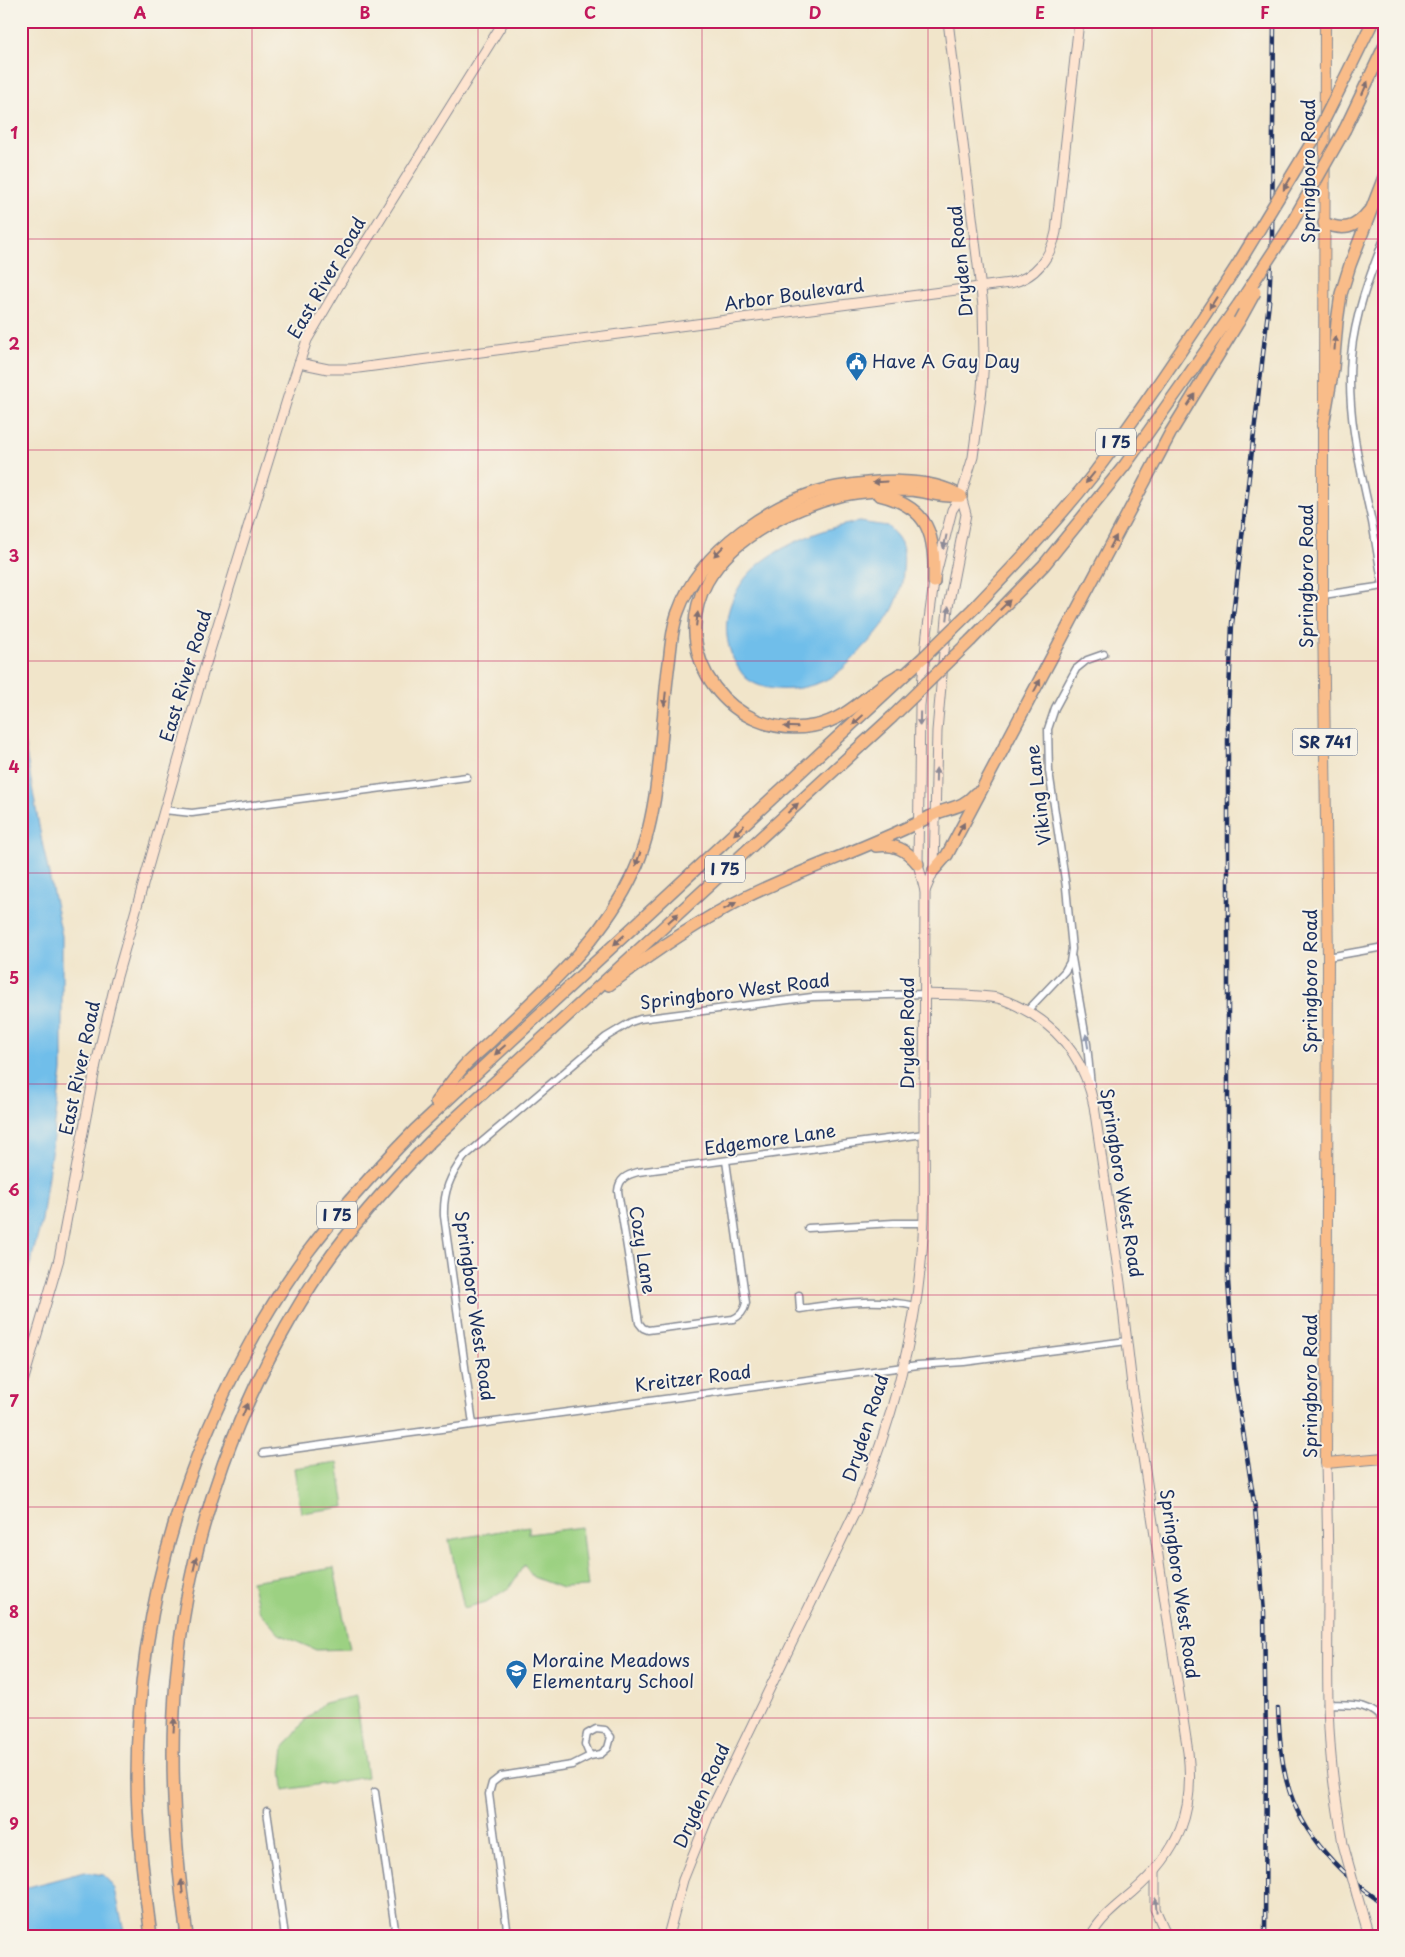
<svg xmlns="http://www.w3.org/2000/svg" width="1405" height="1957" font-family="'Playpen Sans',sans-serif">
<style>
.green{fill:#9cd182;stroke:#5c8070}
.water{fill:#6fbeea;stroke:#4576a4}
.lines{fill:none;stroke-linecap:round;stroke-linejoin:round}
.street-casing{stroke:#868a94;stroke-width:9}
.secondary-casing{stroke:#868a94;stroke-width:11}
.primary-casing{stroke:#868a94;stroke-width:12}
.highway-casing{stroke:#868a94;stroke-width:14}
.street{stroke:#fff;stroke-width:6}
.secondary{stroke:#fde4d0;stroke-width:9}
.primary{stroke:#f9bc89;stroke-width:10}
.highway{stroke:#f9bc89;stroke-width:11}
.rail-casing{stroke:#1b2f5e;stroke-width:4.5}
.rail{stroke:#f7f3e8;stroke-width:2.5;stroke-dasharray:8;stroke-linecap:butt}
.secondary-bridge-casing{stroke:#868a94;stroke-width:11;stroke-linecap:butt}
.highway-bridge-casing{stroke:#868a94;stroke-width:14;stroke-linecap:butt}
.secondary-bridge{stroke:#fde4d0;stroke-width:9}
.highway-bridge{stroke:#f9bc89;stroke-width:11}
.oneway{fill:#7f6e71}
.oneway2{fill:#8c8a97}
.oneway3{fill:#8d97ae}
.grid{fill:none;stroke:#c2185b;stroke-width:1;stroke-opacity:0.55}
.labels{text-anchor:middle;stroke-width:4;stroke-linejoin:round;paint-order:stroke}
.shield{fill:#f7f3e8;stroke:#5d6a87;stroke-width:1}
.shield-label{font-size:16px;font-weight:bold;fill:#1b2f5e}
.street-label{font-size:18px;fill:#1b2f5e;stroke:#f7f3e8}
.poi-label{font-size:18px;fill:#1b2f5e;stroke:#f7f3e8;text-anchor:start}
.neatline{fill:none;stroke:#c2185b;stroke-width:2}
.grid-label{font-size:16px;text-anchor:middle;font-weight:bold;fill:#c2185b}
</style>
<rect width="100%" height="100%" fill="#f7f3e8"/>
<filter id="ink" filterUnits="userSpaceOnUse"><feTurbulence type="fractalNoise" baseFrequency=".02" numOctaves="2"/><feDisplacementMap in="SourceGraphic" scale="10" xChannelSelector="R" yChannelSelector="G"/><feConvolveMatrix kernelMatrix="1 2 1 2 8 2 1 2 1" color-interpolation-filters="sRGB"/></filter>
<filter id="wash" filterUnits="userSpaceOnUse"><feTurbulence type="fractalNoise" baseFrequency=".0096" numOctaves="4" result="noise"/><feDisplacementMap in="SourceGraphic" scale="20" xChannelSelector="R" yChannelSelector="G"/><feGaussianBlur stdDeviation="1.12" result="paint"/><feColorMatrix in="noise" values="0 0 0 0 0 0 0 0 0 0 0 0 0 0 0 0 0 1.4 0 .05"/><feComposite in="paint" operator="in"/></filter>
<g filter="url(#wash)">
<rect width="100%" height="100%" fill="#f1e5ca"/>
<g class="green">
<polygon points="338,1462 345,1507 301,1513 294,1468"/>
<polygon points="529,1526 529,1534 581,1527 588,1587 562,1588 533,1577 524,1565 510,1587 486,1602 464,1608 449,1540"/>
<polygon points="334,1568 350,1649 316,1650 279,1634 258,1610 251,1581"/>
<polygon points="356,1696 367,1777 284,1790 282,1767 284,1747 305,1720 324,1703"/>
</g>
<g class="water">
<path d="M859,522L887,526C892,531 898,536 901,543C904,552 904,561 903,570C902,603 885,625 863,648C855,657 846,667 836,674C813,690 769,697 746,678C740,672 735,663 732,656C722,630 726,607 741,584C762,551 821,528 859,522Z"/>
<polygon points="21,724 41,837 62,936 62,1071 42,1220 21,1298"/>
<polygon points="84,1872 104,1875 115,1889 125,1936 21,1936 21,1889"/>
</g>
</g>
<g filter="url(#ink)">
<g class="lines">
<defs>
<g id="street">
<polyline points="1373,267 1384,267"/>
<path d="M1383,586C1379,565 1376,544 1372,522C1360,468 1346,413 1351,356C1355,315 1369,277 1384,239"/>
<polyline points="1323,595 1384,586"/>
<polyline points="164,810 192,813 467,777"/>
<polyline points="1328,957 1384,947"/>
<polyline points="1072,958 1087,1044 1091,1086"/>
<polyline points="1027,1011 1065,971 1070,962 1072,949 1066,887 1049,771 1048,729 1055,708 1076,669 1087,660 1104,654"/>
<path d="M726,1161L746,1303C744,1312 740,1316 733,1319L648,1330L643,1328L639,1323L618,1191C619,1179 626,1175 638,1172L924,1134"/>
<polyline points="808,1228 894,1223 924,1223"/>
<path d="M799,1295L800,1309C839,1303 876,1298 915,1306"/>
<path d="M473,1424L444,1216C443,1192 450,1176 464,1157L606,1037L631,1022L640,1019L812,997L925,994"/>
<polyline points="263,1453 918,1365 964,1362 1127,1341"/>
<path d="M1327,1704C1350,1705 1369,1701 1384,1722"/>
<polyline points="375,1792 396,1936"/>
<polyline points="267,1811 285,1936"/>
<polyline points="508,1936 489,1794 492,1783 501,1776 572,1765 590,1756 601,1754 608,1748 611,1737 605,1730 596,1729 587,1734 585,1744 590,1756"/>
</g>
<g id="secondary">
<path d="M299,363L328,369H351L1010,283C1036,278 1051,256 1056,232L1079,21"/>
<polyline points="925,891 934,870 937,731 948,607 966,514 961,496"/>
<path d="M925,994C949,995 973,994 997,998C1009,1001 1022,1008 1032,1014C1067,1036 1086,1066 1094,1106L1120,1283L1132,1385L1188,1752C1195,1812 1179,1852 1133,1892C1118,1905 1101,1917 1091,1936"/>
<polyline points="21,1389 59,1259 96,1064 116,980 204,670 290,390 307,340 342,280 504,21"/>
<path d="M1326,1463C1327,1504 1328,1545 1328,1586C1328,1656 1325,1722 1335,1792"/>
<polyline points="1155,1871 1155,1909 1167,1936"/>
<polyline points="1357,1895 1369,1936"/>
<path d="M668,1936L683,1880L711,1810L856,1510C888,1431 913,1348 921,1262C926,1213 924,1164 924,1115C924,1040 925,966 925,891L918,864L920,706L927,634L934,582L952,510L961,496L973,457L982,389L984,358L983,306L948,21"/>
</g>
<g id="primary">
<polyline points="1324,400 1325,21"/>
<polyline points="1323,420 1323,616 1328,957 1326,1463 1384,1458"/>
</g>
<g id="highway">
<polyline points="1344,80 1373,21"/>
<polyline points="1345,129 1384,47"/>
<path d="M1324,223C1343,231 1355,229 1368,212"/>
<polyline points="1323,426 1333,368 1337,322 1341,294 1350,265 1384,177"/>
<path d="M879,495C930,507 935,535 934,582"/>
<path d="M974,608C1015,565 1056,522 1093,475C1145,406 1193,334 1240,261"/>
<polyline points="971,640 1044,565 1125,465 1239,304"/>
<path d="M900,674C894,678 887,682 881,686C860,702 841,721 813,726C732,741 667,655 707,582C734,534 793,508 844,495C864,491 889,490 909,490C927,491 941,498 961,496"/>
<path d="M876,846C895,844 906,849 918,864"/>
<polyline points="934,870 947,855 1171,432 1239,321"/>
<path d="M609,985C653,952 697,922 746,897C807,867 872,847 933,815C950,806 961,810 976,793"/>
<path d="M436,1102C445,1090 454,1078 464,1066C474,1055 487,1046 497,1035C549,985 603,939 634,872C661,812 660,735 668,670C671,651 671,630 678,612C690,578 714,552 742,531C769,511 803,493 837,487C874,481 928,475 961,496"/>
<path d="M151,1936C144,1883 137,1830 137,1777C137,1590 198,1405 307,1253C340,1209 377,1169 415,1130L924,657"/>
<path d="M187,1936C175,1852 169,1764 176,1680C188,1533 241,1388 324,1266C355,1221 393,1180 431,1141L891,718"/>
</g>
</defs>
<use href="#street" class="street-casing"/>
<use href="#secondary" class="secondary-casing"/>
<use href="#primary" class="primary-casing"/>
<use href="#highway" class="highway-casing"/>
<use href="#street" class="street"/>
<use href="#secondary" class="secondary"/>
<use href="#primary" class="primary"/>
<use href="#highway" class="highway"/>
<defs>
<g id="rail">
<path d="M1278,1708C1279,1728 1280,1749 1284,1769C1294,1827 1336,1872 1384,1904"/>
<polyline points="1265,1936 1266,1742 1264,1612 1255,1508 1235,1380 1228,1281 1228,716 1232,624 1269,302 1272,236 1274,21"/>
</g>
</defs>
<use href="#rail" class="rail-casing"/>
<use href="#rail" class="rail"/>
<defs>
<polyline id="secondary-bridge" points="1335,1792 1343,1844 1357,1895"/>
<g id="highway-bridge">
<polyline points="1240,261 1317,134 1344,80"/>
<polyline points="1239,304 1289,228 1345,129"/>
<polyline points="1239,321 1255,292"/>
<polyline points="924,657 974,608"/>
<polyline points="891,718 971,640"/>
</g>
</defs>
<use href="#secondary-bridge" class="secondary-bridge-casing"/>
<use href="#highway-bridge" class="highway-bridge-casing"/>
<use href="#secondary-bridge" class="secondary-bridge"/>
<use href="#highway-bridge" class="highway-bridge"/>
</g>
<defs><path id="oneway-solid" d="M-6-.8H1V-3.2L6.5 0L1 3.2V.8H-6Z" transform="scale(1.25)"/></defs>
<g class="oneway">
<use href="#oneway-solid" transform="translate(1365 88) rotate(-66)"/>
<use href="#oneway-solid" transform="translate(1287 184) rotate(121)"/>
<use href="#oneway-solid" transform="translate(1213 303) rotate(122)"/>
<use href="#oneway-solid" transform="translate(1335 343) rotate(-86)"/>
<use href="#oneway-solid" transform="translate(1191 400) rotate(-57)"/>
<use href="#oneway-solid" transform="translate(1090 478) rotate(129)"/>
<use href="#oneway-solid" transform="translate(880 482) rotate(176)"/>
<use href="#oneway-solid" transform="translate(1113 542) rotate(-62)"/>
<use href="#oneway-solid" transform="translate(719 551) rotate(135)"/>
<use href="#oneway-solid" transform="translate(1005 605) rotate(-45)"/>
<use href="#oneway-solid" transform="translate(697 619) rotate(-83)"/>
<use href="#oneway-solid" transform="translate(1037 686) rotate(-62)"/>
<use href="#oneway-solid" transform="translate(665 699) rotate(96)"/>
<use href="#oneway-solid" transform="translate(858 720) rotate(137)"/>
<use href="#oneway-solid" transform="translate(791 727) rotate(-178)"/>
<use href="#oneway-solid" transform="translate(793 808) rotate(-42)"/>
<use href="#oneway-solid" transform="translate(961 829) rotate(-62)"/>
<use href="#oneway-solid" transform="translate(739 830) rotate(137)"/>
<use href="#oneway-solid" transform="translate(638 859) rotate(109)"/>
<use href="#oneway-solid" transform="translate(730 906) rotate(-29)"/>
<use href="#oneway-solid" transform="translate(673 918) rotate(-42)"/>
<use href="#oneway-solid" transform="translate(619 940) rotate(137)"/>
<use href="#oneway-solid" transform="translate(500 1050) rotate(138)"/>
<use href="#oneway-solid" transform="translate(245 1410) rotate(-67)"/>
<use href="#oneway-solid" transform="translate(195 1564) rotate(-77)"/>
<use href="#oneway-solid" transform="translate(174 1725) rotate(-86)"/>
<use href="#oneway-solid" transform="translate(182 1887) rotate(-96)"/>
</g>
<g class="oneway2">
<use href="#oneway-solid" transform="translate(945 542) rotate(102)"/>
<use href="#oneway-solid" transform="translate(948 613) rotate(-84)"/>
<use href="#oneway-solid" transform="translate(920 719) rotate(91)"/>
<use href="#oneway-solid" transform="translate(936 775) rotate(-89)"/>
<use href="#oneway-solid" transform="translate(1156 1905) rotate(-95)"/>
</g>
<use class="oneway3" href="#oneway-solid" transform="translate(1087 1041) rotate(-99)"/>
</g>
<path class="grid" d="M252,21V1936M478,21V1936M702,21V1936M928,21V1936M1152,21V1936M21,239H1384M21,450H1384M21,661H1384M21,873H1384M21,1084H1384M21,1295H1384M21,1507H1384M21,1718H1384"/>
<defs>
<symbol id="civic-pin" viewBox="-11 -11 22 30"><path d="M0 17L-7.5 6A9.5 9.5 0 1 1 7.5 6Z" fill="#1f6fb2" stroke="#f7f3e8"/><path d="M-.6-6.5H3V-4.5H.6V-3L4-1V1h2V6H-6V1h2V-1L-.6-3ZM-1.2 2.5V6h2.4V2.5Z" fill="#fff"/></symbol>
<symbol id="school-pin" viewBox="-11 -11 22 30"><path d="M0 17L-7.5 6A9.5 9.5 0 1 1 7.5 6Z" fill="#1f6fb2" stroke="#f7f3e8"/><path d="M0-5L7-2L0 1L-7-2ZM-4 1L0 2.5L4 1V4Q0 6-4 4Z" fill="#fff"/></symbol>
</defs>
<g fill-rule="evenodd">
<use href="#civic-pin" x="844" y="350" width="25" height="34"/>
<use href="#school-pin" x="504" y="1658" width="25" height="34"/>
</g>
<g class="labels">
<g class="shield">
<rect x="1096" y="428.5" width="40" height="27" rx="4"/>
<rect x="1292.5" y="728.5" width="65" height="27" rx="4"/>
<rect x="705" y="855.5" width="40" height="27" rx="4"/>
<rect x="317" y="1201.5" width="40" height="27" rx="4"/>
</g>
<g class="shield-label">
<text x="1116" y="448">I 75</text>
<text x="1325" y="748">SR 741</text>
<text x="725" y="875">I 75</text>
<text x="337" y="1221">I 75</text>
</g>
<g class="street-label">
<text transform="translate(1309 171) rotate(-90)" y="6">Springboro Road</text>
<text transform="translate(961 261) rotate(-96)" y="6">Dryden Road</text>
<text transform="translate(327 278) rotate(-60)" y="6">East River Road</text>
<text transform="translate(794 295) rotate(-8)" y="6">Arbor Boulevard</text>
<text transform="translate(1307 576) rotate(-90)" y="6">Springboro Road</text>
<text transform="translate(186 676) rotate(-73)" y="6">East River Road</text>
<text transform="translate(1039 795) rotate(-97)" y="6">Viking Lane</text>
<text transform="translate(1311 981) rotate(-90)" y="6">Springboro Road</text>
<text transform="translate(735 992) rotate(-7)" y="6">Springboro West Road</text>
<text transform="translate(908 1033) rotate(-90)" y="6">Dryden Road</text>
<text transform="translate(80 1068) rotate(-78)" y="6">East River Road</text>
<text transform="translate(770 1140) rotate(-8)" y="6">Edgemore Lane</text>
<text transform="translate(1121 1183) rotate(81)" y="6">Springboro West Road</text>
<text transform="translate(642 1250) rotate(81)" y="6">Cozy Lane</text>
<text transform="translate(474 1306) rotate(82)" y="6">Springboro West Road</text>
<text transform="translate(693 1379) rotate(-7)" y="6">Kreitzer Road</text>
<text transform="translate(1311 1386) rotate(-90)" y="6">Springboro Road</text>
<text transform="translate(866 1428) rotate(-72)" y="6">Dryden Road</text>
<text transform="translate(1179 1584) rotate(82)" y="6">Springboro West Road</text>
<text transform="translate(702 1796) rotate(-66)" y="6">Dryden Road</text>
</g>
<g class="poi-label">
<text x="872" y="368">Have A Gay Day</text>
<text x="532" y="1667">Moraine Meadows<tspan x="532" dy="21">Elementary School</tspan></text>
</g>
</g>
<rect width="1405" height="1957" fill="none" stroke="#f7f3e8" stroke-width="55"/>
<rect x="28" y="28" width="1350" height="1902" class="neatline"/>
<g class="grid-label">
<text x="140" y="19">A</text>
<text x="365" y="19">B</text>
<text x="590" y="19">C</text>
<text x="815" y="19">D</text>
<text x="1040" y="19">E</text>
<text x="1265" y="19">F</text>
<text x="14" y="139">1</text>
<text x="14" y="350">2</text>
<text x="14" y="562">3</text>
<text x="14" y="773">4</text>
<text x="14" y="984">5</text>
<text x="14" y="1196">6</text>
<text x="14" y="1407">7</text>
<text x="14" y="1618">8</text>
<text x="14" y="1830">9</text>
</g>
</svg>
